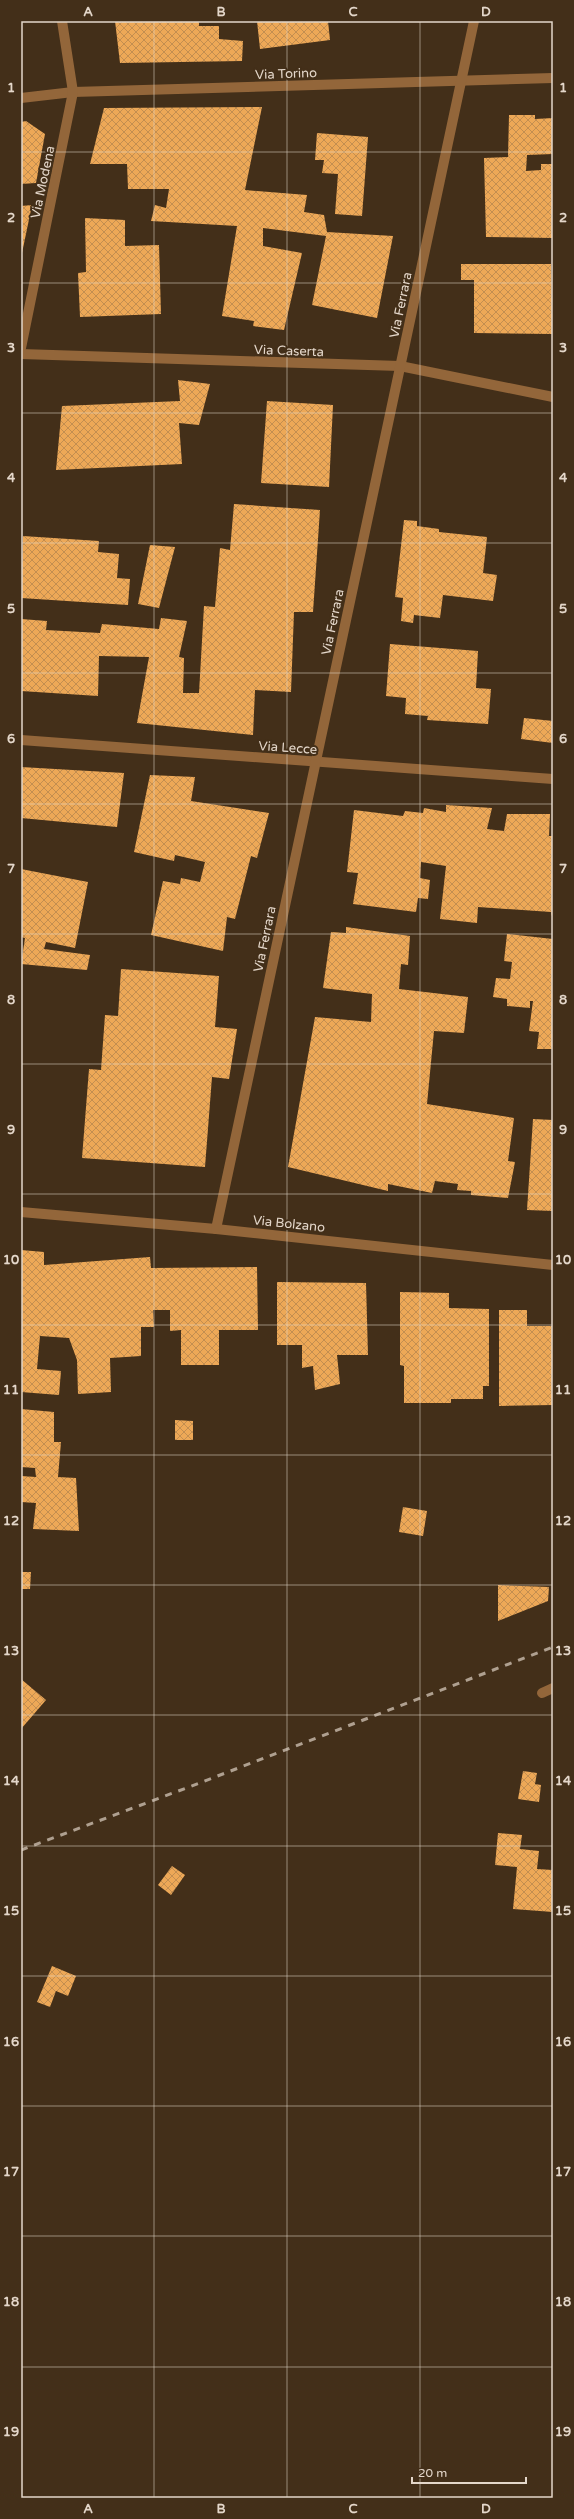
<svg xmlns="http://www.w3.org/2000/svg" width="574" height="2519" font-family="'Varela Round',sans-serif">
<style>
.building{fill:url(#building-cross-hatch)}
.lines{fill:none;stroke-linecap:round;stroke-linejoin:round}
.minor{stroke:#93663a;stroke-width:10}
.rail{stroke:#afa090;stroke-width:3;stroke-dasharray:7 7;stroke-linecap:butt}
.grid{fill:none;stroke:#e4d7ca;stroke-width:1;stroke-opacity:0.55}
.labels{text-anchor:middle;stroke-width:4;stroke-linejoin:round;paint-order:stroke}
.street-label{font-size:13px;fill:#e4d7ca;stroke:#432f19}
.neatline{fill:none;stroke:#e4d7ca;stroke-width:1.5}
.grid-label{font-size:13px;text-anchor:middle;font-weight:bold;fill:#e4d7ca}
</style>
<defs>
<pattern id="building-cross-hatch" width="8" height="8" patternUnits="userSpaceOnUse"><rect width="8" height="8" fill="#eda857"/><path d="M0 0l8 8M0 8l8-8" fill="none" stroke="#c38e50"/></pattern>
</defs>
<rect width="100%" height="100%" fill="#432f19"/>
<g class="building">
<polygon points="115,21 199,21 199,26 219,26 219,39 243,41 242,61 120,63"/>
<polygon points="257,21 328,21 330,40 260,49"/>
<polygon points="262,107 245,190 307,195 304,212 324,215 327,232 393,236 377,318 312,305 326,236 263,228 263,246 302,253 284,330 253,326 254,321 222,316 237,226 151,221 155,205 166,208 169,189 128,189 127,164 90,164 104,108"/>
<polygon points="509,115 535,115 535,119 553,118 553,154 527,155 526,171 541,170 541,164 553,164 553,238 486,237 484,158 508,157"/>
<polygon points="26,121 45,134 36,183 21,184 21,122"/>
<polygon points="317,133 368,137 362,216 335,214 338,174 322,173 324,160 315,160"/>
<polygon points="32,205 22,253 21,253 21,206"/>
<polygon points="85,218 125,220 125,246 159,245 161,314 80,317 78,273 86,272"/>
<polygon points="461,264 551,264 553,334 474,333 474,280 461,280"/>
<polygon points="178,380 210,384 199,425 179,423 182,464 56,470 62,406 180,401"/>
<polygon points="267,401 333,405 329,487 261,483"/>
<polygon points="234,504 320,510 313,612 294,612 291,692 255,690 253,735 137,723 149,657 99,656 98,696 21,691 21,619 47,621 46,630 100,633 102,624 159,629 161,618 187,621 179,657 184,658 183,693 199,693 204,606 215,607 220,548 230,550"/>
<polygon points="404,520 417,521 417,526 439,529 439,532 487,537 483,573 497,575 493,601 443,595 440,618 414,615 413,623 401,621 403,598 395,597"/>
<polygon points="23,536 99,541 98,552 119,554 117,578 130,579 128,605 21,598"/>
<polygon points="150,545 175,547 159,608 138,604"/>
<polygon points="390,644 478,651 476,688 491,689 488,724 427,720 428,716 405,714 406,698 386,696"/>
<polygon points="524,718 553,721 553,743 521,739"/>
<polygon points="21,767 124,773 117,827 21,818"/>
<polygon points="150,775 195,777 191,801 269,813 257,858 251,856 235,919 227,917 223,951 151,935 163,881 180,884 181,878 200,882 205,862 175,855 174,861 134,852"/>
<polygon points="446,805 492,808 487,829 504,831 507,814 550,814 549,836 553,836 553,921 551,912 478,907 477,923 440,919 446,866 421,862 420,878 430,880 428,899 418,898 416,912 353,904 358,873 347,872 354,810 403,816 405,811 423,813 424,808 446,812"/>
<polygon points="21,869 88,882 75,948 46,942 44,949 90,955 87,970 21,964 25,938 21,937"/>
<polygon points="346,927 410,936 408,965 401,964 399,989 468,997 464,1033 434,1031 427,1104 514,1118 508,1161 515,1162 508,1198 471,1195 471,1191 457,1190 458,1184 435,1181 432,1193 388,1184 388,1191 288,1167 315,1017 371,1022 372,994 323,988 331,932 346,933"/>
<polygon points="507,934 553,939 553,1049 537,1049 539,1032 529,1031 533,1001 530,1001 530,1008 507,1006 507,999 493,997 496,978 510,979 512,962 504,961"/>
<polygon points="121,969 219,976 215,1027 237,1029 229,1079 212,1077 205,1167 82,1158 89,1069 101,1070 105,1015 118,1016"/>
<polygon points="533,1119 553,1120 553,1211 527,1210"/>
<polygon points="21,1250 44,1252 44,1265 150,1257 151,1268 257,1267 258,1330 219,1330 219,1365 181,1365 181,1330 170,1331 170,1310 153,1310 154,1327 141,1327 141,1356 110,1358 111,1392 78,1394 77,1360 69,1338 40,1336 37,1369 61,1371 59,1395 21,1392"/>
<polygon points="277,1282 366,1283 368,1355 337,1355 340,1384 315,1390 313,1366 302,1368 302,1345 277,1345"/>
<polygon points="400,1292 449,1293 449,1308 489,1309 489,1386 483,1386 483,1399 451,1399 451,1403 404,1403 404,1366 400,1365"/>
<polygon points="499,1310 527,1310 527,1326 553,1326 553,1405 499,1406"/>
<polygon points="21,1409 54,1412 54,1442 61,1442 58,1477 76,1478 79,1531 33,1529 36,1503 21,1502 21,1476 36,1477 35,1468 21,1467"/>
<polygon points="175,1420 193,1421 193,1440 175,1440"/>
<polygon points="403,1507 427,1511 423,1536 399,1532"/>
<polygon points="21,1572 31,1572 30,1589 21,1589"/>
<polygon points="498,1585 549,1587 548,1601 498,1621"/>
<polygon points="21,1679 46,1700 21,1729"/>
<polygon points="523,1771 537,1773 535,1784 541,1785 539,1802 518,1799"/>
<polygon points="498,1833 522,1835 520,1849 539,1851 537,1869 553,1870 553,1912 513,1909 517,1867 495,1865"/>
<polygon points="172,1866 185,1875 171,1895 158,1885"/>
<polygon points="52,1966 76,1976 68,1996 56,1991 50,2007 37,2002"/>
</g>
<g class="lines">
<g class="minor">
<polyline points="21,98 73,92 553,78"/>
<polyline points="21,348 73,92 62,21"/>
<polyline points="21,354 400,366 553,397"/>
<polyline points="21,740 553,779"/>
<polyline points="21,1212 216,1229 553,1265"/>
<polyline points="216,1229 474,21"/>
<polyline points="542,1693 553,1688"/>
</g>
<polyline class="rail" points="21,1850 189,1787 553,1647"/>
</g>
<path class="grid" d="M154,21V2498M287,21V2498M420,21V2498M21,152H553M21,283H553M21,413H553M21,543H553M21,673H553M21,804H553M21,934H553M21,1064H553M21,1194H553M21,1325H553M21,1455H553M21,1585H553M21,1715H553M21,1846H553M21,1976H553M21,2106H553M21,2236H553M21,2367H553"/>
<g class="labels">
<g class="street-label">
<text transform="translate(286 73) rotate(-2)" y="5">Via Torino</text>
<text transform="translate(42 182) rotate(-78)" y="5">Via Modena</text>
<text transform="translate(400 305) rotate(-78)" y="5">Via Ferrara</text>
<text transform="translate(289 350) rotate(2)" y="5">Via Caserta</text>
<text transform="translate(332 622) rotate(-78)" y="5">Via Ferrara</text>
<text transform="translate(288 747) rotate(4)" y="5">Via Lecce</text>
<text transform="translate(264 939) rotate(-78)" y="5">Via Ferrara</text>
<text transform="translate(289 1223) rotate(6)" y="5">Via Bolzano</text>
</g>
</g>
<rect width="574" height="2519" fill="none" stroke="#432f19" stroke-width="44"/>
<path d="M412 2477v6h114v-6" fill="none" stroke="#e4d7ca" stroke-width="2"/>
<text x="418" y="2477" font-size="12" fill="#e4d7ca" stroke="#432f19" stroke-width="3" paint-order="stroke">20 m</text>
<rect x="22" y="22" width="530" height="2475" class="neatline"/>
<g class="grid-label">
<text x="88" y="16">A</text>
<text x="221" y="16">B</text>
<text x="353" y="16">C</text>
<text x="486" y="16">D</text>
<text x="11" y="92">1</text>
<text x="563" y="92">1</text>
<text x="11" y="222">2</text>
<text x="563" y="222">2</text>
<text x="11" y="352">3</text>
<text x="563" y="352">3</text>
<text x="11" y="482">4</text>
<text x="563" y="482">4</text>
<text x="11" y="613">5</text>
<text x="563" y="613">5</text>
<text x="11" y="743">6</text>
<text x="563" y="743">6</text>
<text x="11" y="873">7</text>
<text x="563" y="873">7</text>
<text x="11" y="1004">8</text>
<text x="563" y="1004">8</text>
<text x="11" y="1134">9</text>
<text x="563" y="1134">9</text>
<text x="11" y="1264">10</text>
<text x="563" y="1264">10</text>
<text x="11" y="1394">11</text>
<text x="563" y="1394">11</text>
<text x="11" y="1525">12</text>
<text x="563" y="1525">12</text>
<text x="11" y="1655">13</text>
<text x="563" y="1655">13</text>
<text x="11" y="1785">14</text>
<text x="563" y="1785">14</text>
<text x="11" y="1915">15</text>
<text x="563" y="1915">15</text>
<text x="11" y="2046">16</text>
<text x="563" y="2046">16</text>
<text x="11" y="2176">17</text>
<text x="563" y="2176">17</text>
<text x="11" y="2306">18</text>
<text x="563" y="2306">18</text>
<text x="11" y="2436">19</text>
<text x="563" y="2436">19</text>
<text x="88" y="2513">A</text>
<text x="221" y="2513">B</text>
<text x="353" y="2513">C</text>
<text x="486" y="2513">D</text>
</g>
</svg>
